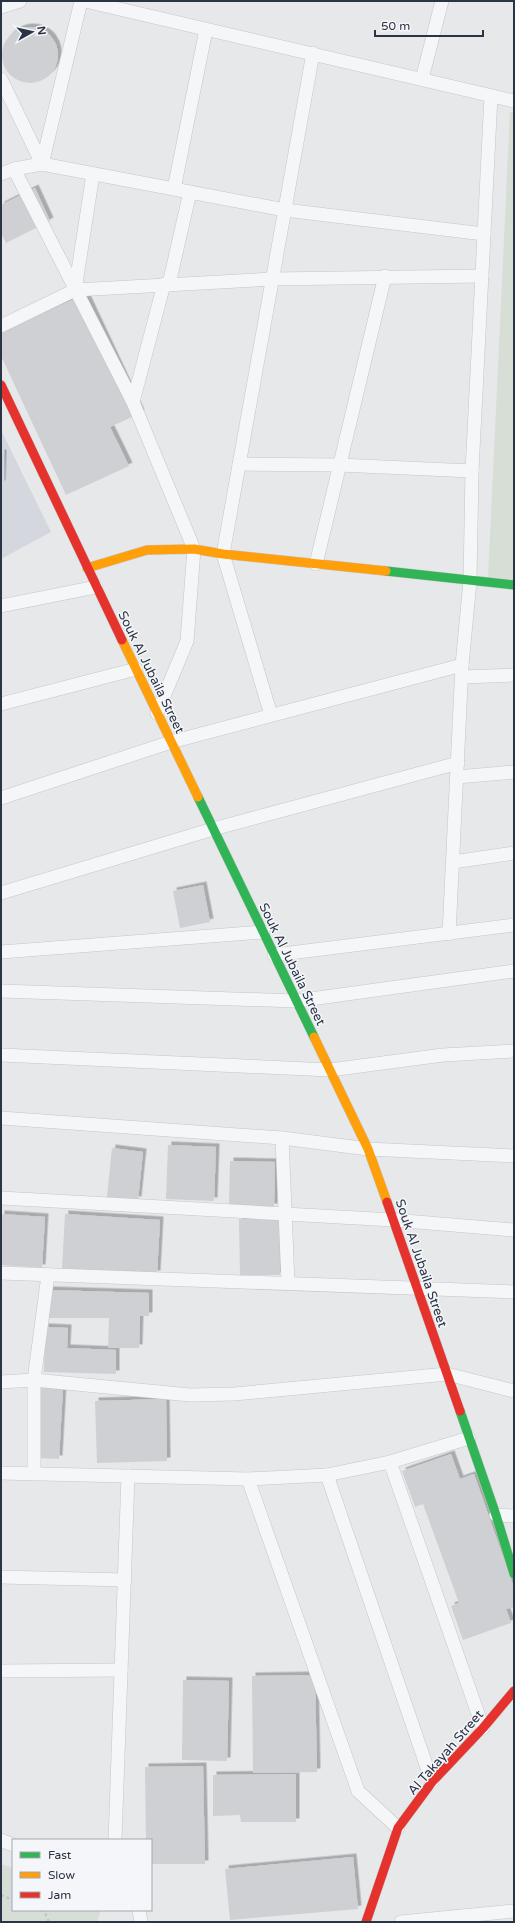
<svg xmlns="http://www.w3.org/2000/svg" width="515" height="1923" font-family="'Varela Round',sans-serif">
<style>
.built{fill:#d4d7dd}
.green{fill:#d6ded6}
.building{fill:#ced0d3;filter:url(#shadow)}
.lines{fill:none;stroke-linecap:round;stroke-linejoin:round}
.street-casing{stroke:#c4c6c8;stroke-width:14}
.fast-casing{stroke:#c4c6c8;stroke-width:10}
.slow-casing{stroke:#c4c6c8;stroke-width:10}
.jam-casing{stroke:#c4c6c8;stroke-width:10}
.path{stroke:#c5c6ca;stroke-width:2.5;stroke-dasharray:3 3;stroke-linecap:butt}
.street{stroke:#f5f6f7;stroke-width:13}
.fast{stroke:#30b455;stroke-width:9}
.slow{stroke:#ff9f0a;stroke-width:9}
.jam{stroke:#e5322d;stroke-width:9}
.labels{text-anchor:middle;stroke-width:3;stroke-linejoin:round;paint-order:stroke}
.street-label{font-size:13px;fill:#2b3445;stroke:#f4f6f9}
</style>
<defs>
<filter id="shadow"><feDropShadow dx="3.5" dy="-3.5" stdDeviation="0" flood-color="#0004"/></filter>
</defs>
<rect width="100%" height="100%" fill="#e6e8ea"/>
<polygon class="built" points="1,430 51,532 1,559"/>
<g class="green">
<polygon points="510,112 514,113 514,580 488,579"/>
<polygon points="1,1864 13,1868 13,1910 101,1910 97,1922 1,1922"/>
</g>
<g class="building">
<circle cx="30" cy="55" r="28"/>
<polygon points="35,188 50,221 6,243 1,233 1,205"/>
<polygon points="85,294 141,413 110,427 129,466 66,495 1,356 1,333"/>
<polygon points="1,453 3,453 2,484 1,484"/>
<polygon points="203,885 210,922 180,928 173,891"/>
<polygon points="168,1145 216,1147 214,1201 166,1199"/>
<polygon points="112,1148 143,1152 138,1200 107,1197"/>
<polygon points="230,1161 275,1162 274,1207 229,1207"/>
<polygon points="1,1214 45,1217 42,1268 1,1265"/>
<polygon points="65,1214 160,1220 157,1274 62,1269"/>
<polygon points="239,1219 279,1219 280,1275 240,1275"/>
<polygon points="49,1290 149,1293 149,1316 140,1316 139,1348 108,1348 109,1318 47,1318"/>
<polygon points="45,1327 68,1328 67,1348 116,1350 116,1374 44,1372"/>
<polygon points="40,1386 63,1387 59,1459 36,1458"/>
<polygon points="166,1399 167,1461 97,1463 95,1401"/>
<polygon points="451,1454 460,1479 474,1474 514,1588 514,1607 506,1609 511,1623 463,1640 451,1606 459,1603 423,1504 415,1507 402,1471"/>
<polygon points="315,1675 317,1772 253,1773 252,1676"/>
<polygon points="183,1680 229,1681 227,1761 182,1760"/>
<polygon points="203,1766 205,1864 151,1864 151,1840 146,1840 145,1767"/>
<polygon points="296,1774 296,1822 241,1822 240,1815 213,1816 213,1775"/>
<polygon points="353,1857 358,1909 230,1920 225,1869"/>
</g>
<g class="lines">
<defs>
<g id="street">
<polyline points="85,1 514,101"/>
<polyline points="1,7 20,1"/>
<polyline points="1,79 42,164 81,1"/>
<polyline points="422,79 442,1"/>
<polyline points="14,169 133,402 194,549 187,641 157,713"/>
<polyline points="1,174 14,169 42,164 285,210 484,234"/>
<polyline points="174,189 206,30"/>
<polyline points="169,284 190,192"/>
<polyline points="75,290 93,174"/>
<polyline points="1,326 75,290 272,279 482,276"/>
<polyline points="133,402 164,284"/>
<polyline points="239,464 339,465 472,471"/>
<polyline points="316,564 385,276"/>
<polyline points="1,606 96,587"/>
<polyline points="462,677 514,675"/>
<polyline points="1,704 136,669"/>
<polyline points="271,715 223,554 313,53"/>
<polyline points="457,777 514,772"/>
<polyline points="1,798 171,742 462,665"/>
<polyline points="453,862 514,853"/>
<polyline points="1,893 213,829 458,763"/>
<polyline points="449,934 462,665 470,581 472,471 491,96"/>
<polyline points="1,952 263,932"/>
<polyline points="274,955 514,925"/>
<polyline points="1,991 296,1001 514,971"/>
<polyline points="1,1055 330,1070 443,1055 514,1051"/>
<polyline points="1,1118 282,1138 368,1149 514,1156"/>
<polyline points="282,1138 288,1283"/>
<polyline points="1,1198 393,1220 514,1230"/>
<polyline points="1,1273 514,1292"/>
<polyline points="1,1382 34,1380 190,1395 234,1394 447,1374 514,1391"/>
<polyline points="390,1462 483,1728"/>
<polyline points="1,1473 248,1479 327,1475 390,1462 469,1438"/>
<polyline points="34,1474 34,1380 48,1275"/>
<polyline points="327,1475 432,1782"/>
<polyline points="248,1479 358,1791 398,1828"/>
<polyline points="496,1515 514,1516"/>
<polyline points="1,1577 125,1580"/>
<polyline points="1,1671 121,1670"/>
<polyline points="1,1840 13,1845"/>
<polyline points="115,1840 128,1476"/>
<polyline points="139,1910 141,1922"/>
<polyline points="401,1922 514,1911"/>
</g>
<g id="fast">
<polyline points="386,571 514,585"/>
<polyline points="198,797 314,1037"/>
<polyline points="460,1411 496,1515 514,1574"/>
</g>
<g id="slow">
<polyline points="87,568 147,550 194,549 223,554 386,571"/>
<polyline points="122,640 198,797"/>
<polyline points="314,1037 368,1149 387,1202"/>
</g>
<g id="jam">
<polyline points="1,385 122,640"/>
<polyline points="387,1202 460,1411"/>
<polyline points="366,1922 398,1828 432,1782 483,1728 514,1691"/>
</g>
</defs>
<use href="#street" class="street-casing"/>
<use href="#fast" class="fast-casing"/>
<use href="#slow" class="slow-casing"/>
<use href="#jam" class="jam-casing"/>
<g class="path">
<polyline points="1,1895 13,1900"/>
<polyline points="41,1910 44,1911 49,1922"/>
</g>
<use href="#street" class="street"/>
<use href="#fast" class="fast"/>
<use href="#slow" class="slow"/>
<use href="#jam" class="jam"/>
</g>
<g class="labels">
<g class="street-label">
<text transform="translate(152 672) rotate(64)" y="5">Souk Al Jubaila Street</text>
<text transform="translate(293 964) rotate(64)" y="5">Souk Al Jubaila Street</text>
<text transform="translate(422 1263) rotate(71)" y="5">Souk Al Jubaila Street</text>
<text transform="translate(445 1752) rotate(-49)" y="5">Al Takayah Street</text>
</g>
</g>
<rect width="515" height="1923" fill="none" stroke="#2b3445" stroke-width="4"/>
<rect x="12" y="1839" width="140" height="72" fill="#f4f6f9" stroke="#a4a8b1"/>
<rect x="20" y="1852" width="20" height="6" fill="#30b455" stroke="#a4a8b1"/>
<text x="48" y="1859" font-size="12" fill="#2b3445">Fast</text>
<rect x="20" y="1872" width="20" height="6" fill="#ff9f0a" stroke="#a4a8b1"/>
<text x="48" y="1879" font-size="12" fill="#2b3445">Slow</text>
<rect x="20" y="1892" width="20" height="6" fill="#e5322d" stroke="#a4a8b1"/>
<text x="48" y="1899" font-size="12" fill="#2b3445">Jam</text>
<g transform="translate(32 32) rotate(82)" stroke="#f4f6f9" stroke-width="3" paint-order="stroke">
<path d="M0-3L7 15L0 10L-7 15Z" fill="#2b3445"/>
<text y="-6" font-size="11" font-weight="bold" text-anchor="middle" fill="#2b3445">N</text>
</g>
<path d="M375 30v6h108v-6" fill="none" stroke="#2b3445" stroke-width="2"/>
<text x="381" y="30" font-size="12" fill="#2b3445" stroke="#f4f6f9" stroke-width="3" paint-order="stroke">50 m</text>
</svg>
